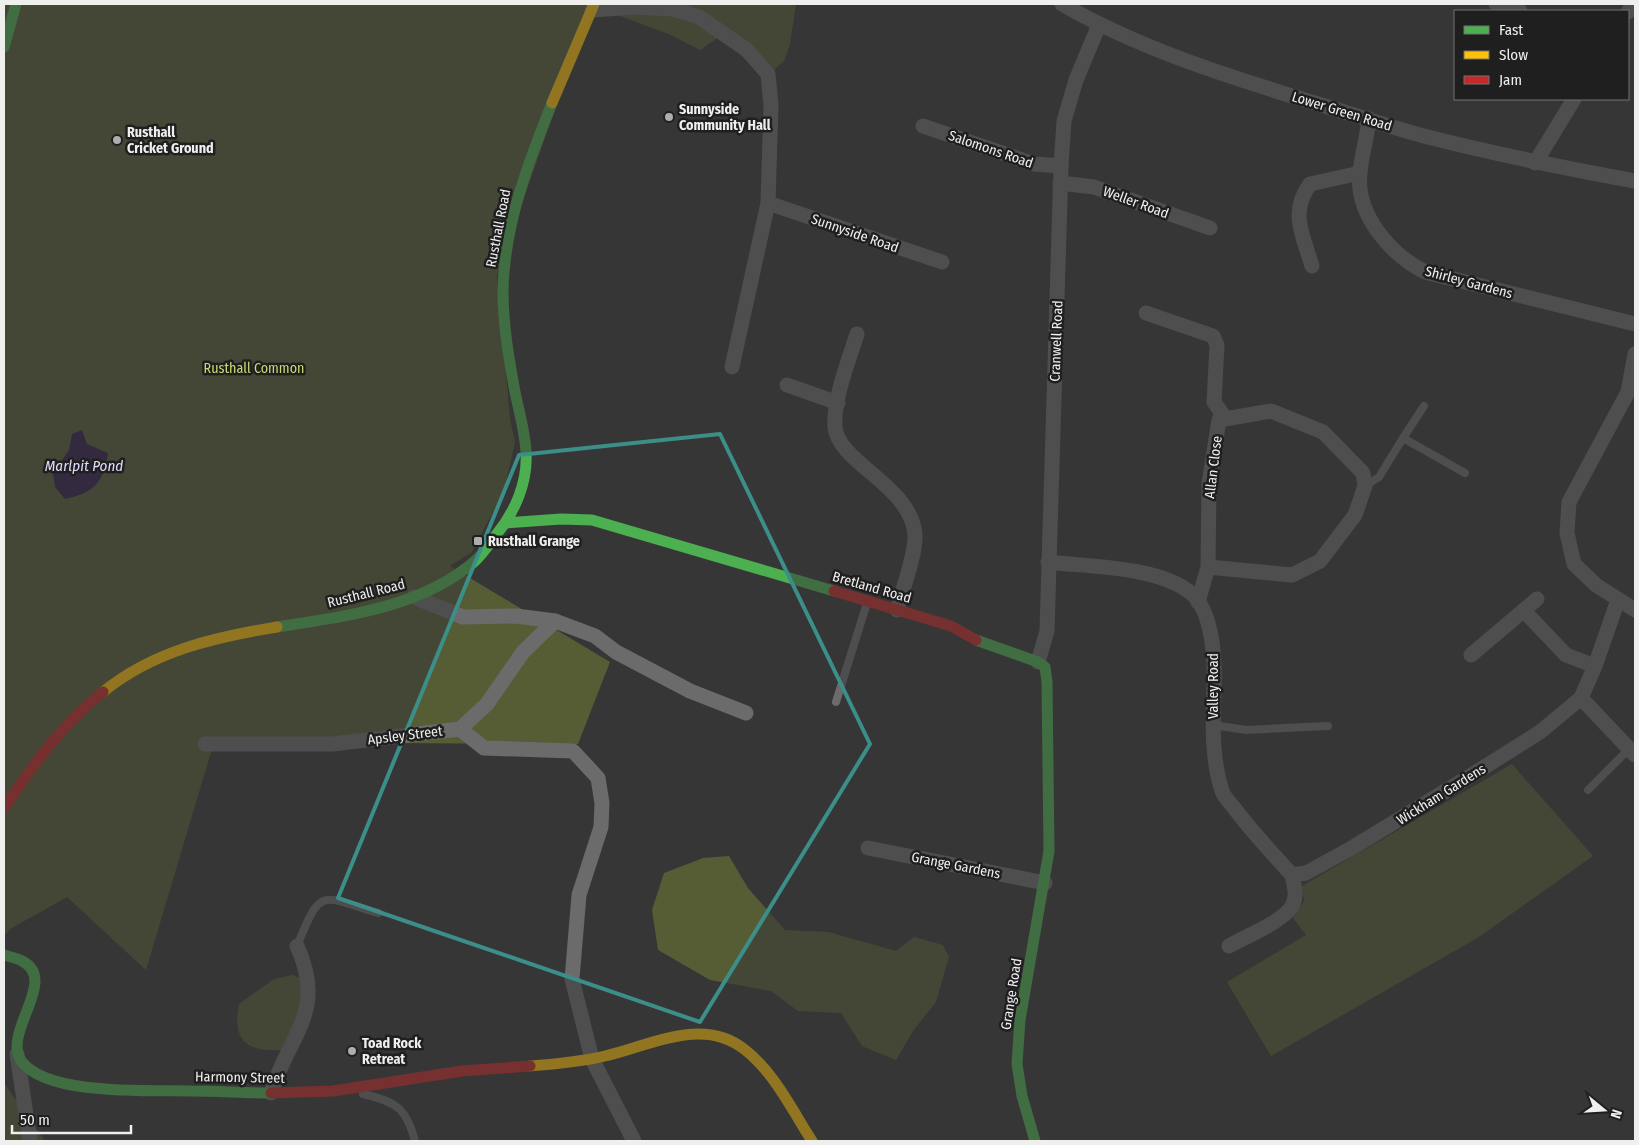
<svg xmlns="http://www.w3.org/2000/svg" width="1639" height="1145" font-family="'Fira Sans Condensed',sans-serif">
<style>
.green{fill:#565c34}
.water{fill:#2f1b4d}
.lines{fill:none;stroke-linecap:round;stroke-linejoin:round}
.lane{stroke:#6b6b6b;stroke-width:8}
.street{stroke:#6b6b6b;stroke-width:15}
.fast{stroke:#4caf50;stroke-width:11}
.slow{stroke:#ffc107;stroke-width:11}
.jam{stroke:#c62828;stroke-width:11}
.marked{fill:none;stroke:#3c8e88;stroke-width:4;stroke-linejoin:round}
.poi-dot{fill:#aeaeae;stroke:#1e1f1e;stroke-width:2}
.labels{text-anchor:middle;stroke-width:5;stroke-linejoin:round;paint-order:stroke}
.poi-label{font-size:14px;font-weight:bold;fill:#efefee;stroke:#1e1f1e;text-anchor:start}
.street-label{font-size:14px;fill:#efefee;stroke:#1e1f1e}
.park-label{font-size:14px;fill:#c9da75;stroke:#1e1f1e}
.water-label{font-size:15px;font-style:italic;fill:#e4dafe;stroke:#1e1f1e}
</style>
<rect width="100%" height="100%" fill="#363636"/>
<g class="green">
<polygon points="4,4 592,4 497,275 510,418 515,443 504,490 472,552 450,566 610,662 578,744 214,742 146,970 67,897 10,929 4,936"/>
<polygon points="598,4 796,4 790,44 784,61 773,71 723,34 700,50 669,34 609,12"/>
<polygon points="1512,764 1593,856 1479,937 1271,1056 1227,982 1306,935 1293,918 1304,901 1302,886"/>
<polygon points="729,856 748,888 785,930 828,932 896,951 914,937 943,945 949,957 936,1002 913,1031 896,1060 862,1046 841,1013 798,1011 771,991 710,980 658,950 652,910 664,873 703,858"/>
<path d="M292,975L301,978L306,1007L285,1050C250,1052 231,1044 239,1004L274,979Z"/>
<polygon points="4,1083 45,1141 4,1141"/>
</g>
<path class="water" d="M82,430L87,444L108,453C104,482 94,493 65,499L55,487L53,473L69,450L72,434Z"/>
<g class="lines">
<g class="lane">
<polyline points="1403,438 1424,406"/>
<polyline points="1365,486 1379,477 1403,438 1465,473"/>
<polyline points="836,702 867,603"/>
<polyline points="1213,725 1246,730 1328,726"/>
<polyline points="1588,790 1629,749"/>
<path d="M297,946C322,885 320,896 378,913"/>
<path d="M363,1094C396,1102 406,1107 415,1141"/>
</g>
<g class="street">
<path d="M1062,4C1138,48 1224,75 1308,101C1347,112 1385,126 1424,136C1494,154 1564,168 1635,181"/>
<polyline points="1496,4 1520,11"/>
<polyline points="592,10 635,7 673,9 699,17 747,50 768,74 771,105 768,203 732,367"/>
<polyline points="1628,12 1633,4"/>
<path d="M1369,119C1367,137 1362,154 1360,172C1355,214 1390,254 1425,272L1635,324"/>
<polyline points="923,126 1034,164 1061,166"/>
<polyline points="1535,163 1574,99"/>
<polyline points="1060,183 1094,187 1210,228"/>
<polyline points="768,203 942,262"/>
<path d="M1312,266C1303,235 1289,213 1310,184L1360,173"/>
<polyline points="1146,313 1213,336 1217,345 1214,402 1225,418"/>
<path d="M857,334C849,360 833,399 835,427C838,463 912,486 915,535C916,554 902,591 897,610"/>
<polyline points="1635,354 1628,392 1569,502 1567,533 1574,564 1596,585 1635,610"/>
<polyline points="787,385 838,403"/>
<path d="M1048,562C1090,567 1157,566 1191,593C1213,611 1215,660 1214,686C1213,721 1211,757 1222,791C1224,797 1231,804 1235,809C1253,833 1272,853 1292,875"/>
<polyline points="414,597 463,617 516,616 555,621 595,636 616,652 690,691 746,713"/>
<polyline points="1198,602 1208,567 1209,484 1219,420 1271,411 1323,432 1363,473 1365,486 1355,515 1320,561 1292,575 1208,567"/>
<polyline points="1524,611 1566,655 1595,666"/>
<polyline points="1471,655 1537,599"/>
<polyline points="1038,662 1047,631 1061,166 1064,121 1076,80 1099,25"/>
<polyline points="1581,698 1635,755"/>
<polyline points="460,729 484,748 573,751 598,778 602,803 601,827 579,895 572,979 592,1059 634,1141"/>
<polyline points="205,744 332,744 460,729 487,704 523,652 555,621"/>
<polyline points="868,848 1045,883"/>
<polyline points="1292,875 1306,873 1350,849 1467,778 1540,732 1581,698 1595,666 1618,600"/>
<path d="M1229,946C1245,937 1284,921 1292,906C1298,896 1294,885 1292,875"/>
<polyline points="17,1054 30,1141"/>
<path d="M271,1093C289,1034 327,1012 297,946"/>
</g>
<g class="fast">
<polyline points="4,47 16,4"/>
<polyline points="506,523 561,519 592,520 834,591"/>
<path d="M277,627C345,616 421,608 475,561C483,554 490,543 496,535C515,512 528,482 526,452C525,431 519,412 515,392C509,359 503,325 503,291C504,226 528,163 552,103"/>
<polyline points="976,640 1038,662 1045,667 1047,682 1049,851 1020,1020 1017,1064 1022,1096 1035,1141"/>
<path d="M4,955C10,957 17,958 22,961C60,980 0,1034 22,1062C49,1096 150,1090 191,1091C218,1091 244,1093 271,1093"/>
</g>
<g class="slow">
<polyline points="552,103 594,4"/>
<path d="M103,692C153,651 215,637 277,627"/>
<path d="M530,1066C555,1064 581,1062 605,1056C649,1046 702,1016 744,1049C774,1072 792,1110 812,1141"/>
</g>
<g class="jam">
<polyline points="834,591 951,626 976,640"/>
<path d="M4,808C33,765 62,724 103,692"/>
<polyline points="271,1093 333,1091 462,1071 530,1066"/>
</g>
</g>
<path d="M0 0H1639V1145H0ZM720,434L870,744L700,1022L338,898L519,455Z" fill="#363636" fill-opacity=".55" fill-rule="evenodd"/>
<path class="marked" d="M720,434L870,744L700,1022L338,898L519,455Z"/>
<g class="poi-dot">
<circle cx="669" cy="117" r="5"/>
<circle cx="117" cy="140" r="5"/>
<rect x="473" y="536" width="10" height="10" rx="2.5"/>
<circle cx="352" cy="1051" r="5"/>
</g>
<g class="labels">
<g class="poi-label">
<text x="679" y="114">Sunnyside<tspan x="679" dy="16">Community Hall</tspan></text>
<text x="127" y="137">Rusthall<tspan x="127" dy="16">Cricket Ground</tspan></text>
<text x="488" y="546">Rusthall Grange</text>
<text x="362" y="1048">Toad Rock<tspan x="362" dy="16">Retreat</tspan></text>
</g>
<g class="street-label">
<text transform="translate(1342 111) rotate(17)" y="5">Lower Green Road</text>
<text transform="translate(991 149) rotate(19)" y="5">Salomons Road</text>
<text transform="translate(1136 202) rotate(20)" y="5">Weller Road</text>
<text transform="translate(498 228) rotate(-79)" y="5">Rusthall Road</text>
<text transform="translate(855 233) rotate(19)" y="5">Sunnyside Road</text>
<text transform="translate(1469 282) rotate(15)" y="5">Shirley Gardens</text>
<text transform="translate(1056 341) rotate(-88)" y="5">Cranwell Road</text>
<text transform="translate(1213 467) rotate(-83)" y="5">Allan Close</text>
<text transform="translate(872 587) rotate(16)" y="5">Bretland Road</text>
<text transform="translate(366 593) rotate(-14)" y="5">Rusthall Road</text>
<text transform="translate(1213 686) rotate(-90)" y="5">Valley Road</text>
<text transform="translate(405 735) rotate(-7)" y="5">Apsley Street</text>
<text transform="translate(1441 794) rotate(-32)" y="5">Wickham Gardens</text>
<text transform="translate(956 865) rotate(11)" y="5">Grange Gardens</text>
<text transform="translate(1011 994) rotate(-81)" y="5">Grange Road</text>
<text transform="translate(240 1077) rotate(1)" y="5">Harmony Street</text>
</g>
<g class="park-label">
<text x="254" y="373">Rusthall Common</text>
</g>
<g class="water-label">
<text x="84" y="471">Marlpit Pond</text>
</g>
</g>
<rect width="1639" height="1145" fill="none" stroke="#efefee" stroke-width="10"/>
<rect x="1454" y="10" width="175" height="90" fill="#1e1f1e" stroke="#727271"/>
<rect x="1464" y="26" width="25" height="8" fill="#4caf50" stroke="#727271"/>
<text x="1499" y="35" font-size="15" fill="#efefee">Fast</text>
<rect x="1464" y="51" width="25" height="8" fill="#ffc107" stroke="#727271"/>
<text x="1499" y="60" font-size="15" fill="#efefee">Slow</text>
<rect x="1464" y="76" width="25" height="8" fill="#c62828" stroke="#727271"/>
<text x="1499" y="85" font-size="15" fill="#efefee">Jam</text>
<g transform="translate(1604 1110) rotate(108)" stroke="#1e1f1e" stroke-width="4" paint-order="stroke">
<path d="M0-4L9 19L0 12L-9 19Z" fill="#efefee"/>
<text y="-8" font-size="14" font-weight="bold" text-anchor="middle" fill="#efefee">N</text>
</g>
<path d="M12 1125v8h119v-8" fill="none" stroke="#efefee" stroke-width="2.5"/>
<text x="20" y="1125" font-size="15" fill="#efefee" stroke="#1e1f1e" stroke-width="4" paint-order="stroke">50 m</text>
</svg>
